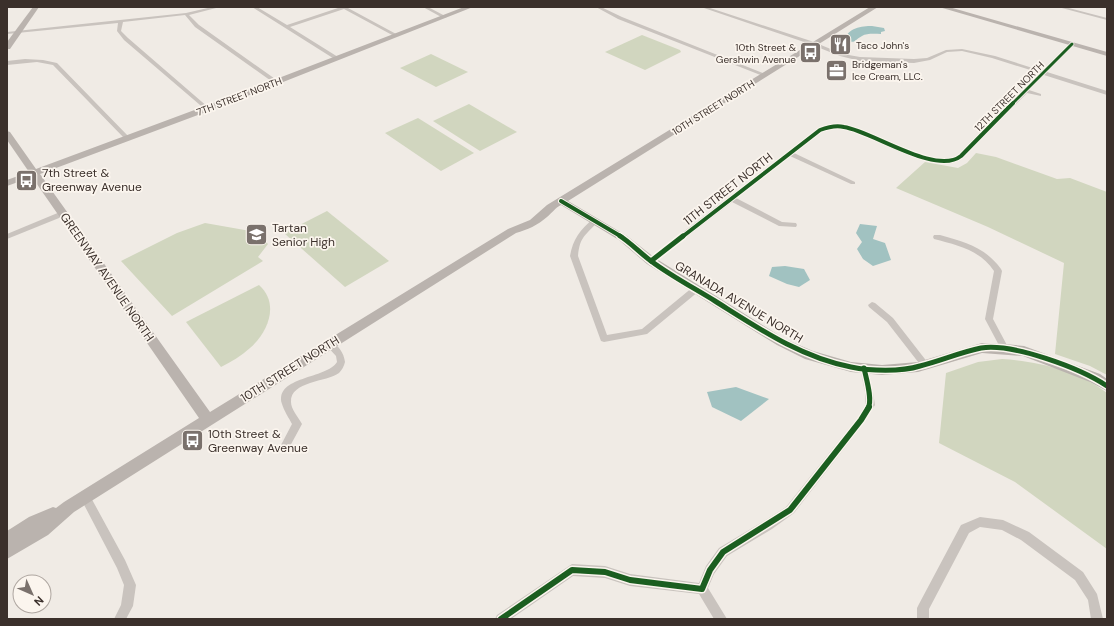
<svg xmlns="http://www.w3.org/2000/svg" width="1114" height="626" font-family="'DM Sans',sans-serif">
<style>
.green{fill:#d1d6bf}
.water{fill:#a1c2c1}
.lines{fill:none;stroke-linecap:round;stroke-linejoin:round}
.street{fill:#c9c3be;fill-rule:evenodd}
.secondary{fill:#bab3ae;fill-rule:evenodd}
.cycleway-far3-casing{stroke:#fbf5ee;stroke-width:4.5}
.cycleway-far2-casing{stroke:#fbf5ee;stroke-width:6}
.cycleway-far1-casing{stroke:#fbf5ee;stroke-width:8}
.cycleway-casing{stroke:#fbf5ee;stroke-width:9}
.cycleway-far3{stroke:#1b5e20;stroke-width:3}
.cycleway-far2{stroke:#1b5e20;stroke-width:4}
.cycleway-far1{stroke:#1b5e20;stroke-width:5}
.cycleway{stroke:#1b5e20;stroke-width:6}
.labels{text-anchor:middle;stroke-width:3.5;stroke-linejoin:round;paint-order:stroke}
.far-poi-label{font-size:10px;fill:#3b302b;stroke:#fbf5ee;text-anchor:start}
.far-street-label{font-size:10px;fill:#3b302b;stroke:#fbf5ee}
.poi-label{font-size:12px;fill:#3b302b;stroke:#fbf5ee;text-anchor:start}
.street-label{font-size:12px;fill:#3b302b;stroke:#fbf5ee}
</style>
<rect width="100%" height="100%" fill="#f0ebe5"/>
<g class="green">
<polygon points="642,35 680,50 681,52 645,70 605,52"/>
<polygon points="431,54 468,72 436,87 400,68"/>
<polygon points="469,104 517,132 480,151 433,121"/>
<polygon points="418,118 474,153 441,171 385,133"/>
<polygon points="976,153 996,157 1057,179 1070,178 1107,192 1107,375 1090,366 1055,354 1064,263 988,227 896,188 925,162 958,168 967,163"/>
<polygon points="327,211 389,261 345,287 284,233"/>
<polygon points="205,223 256,232 268,244 258,257 263,261 172,316 121,261 177,233"/>
<path d="M259,285C280,304 268,332 250,348C241,356 231,362 221,367L186,322Z"/>
<path d="M1002,359C1037,361 1079,371 1107,393V549L1015,482L939,443L946,373L978,362Z"/>
</g>
<g class="water">
<path d="M872,26L884,28L885,31L881,32V34C875,34 867,33 862,36C853,41 856,44 845,40C847,28 862,26 872,26Z"/>
<polygon points="860,224 877,226 873,239 885,243 891,260 873,266 863,259 857,249 862,242 856,233"/>
<polygon points="785,266 804,269 810,280 799,287 787,284 769,276 772,267"/>
<polygon points="736,387 769,399 741,421 712,407 707,392"/>
</g>
<g class="lines">
<g class="street">
<polygon points="212,7 220,7 189,15 199,25 278,81 278,83 274,83 195,27 185,15 123,22 121,31 128,38 209,108 209,110 207,111 124,40 117,31 118,23 7,34 7,32 186,13"/>
<polygon points="252,7 257,7 287,25 341,7 349,7 348,8 398,35 394,36 344,9 290,27 338,57 338,59 336,60"/>
<polygon points="423,7 428,7 447,17 443,18"/>
<polygon points="596,7 601,7 622,17 768,75 763,76 618,19"/>
<path d="M701,7H707L811,41L843,54L860,57L914,59L927,58L946,50L962,49L995,56L1042,71L1072,43L1074,44V45L1047,72L1107,91V95L1044,75L1029,90L1041,94V96L1027,93L963,157C943,174 891,148 869,138C861,135 852,129 843,128C836,127 829,129 822,131L794,153L855,182V184H851L790,156L736,198L782,222L796,223L797,225L796,227L779,226L732,202L651,264L648,263L647,261L648,259L818,129C826,126 834,123 842,125C869,128 930,168 954,158C957,157 959,155 961,153L1040,73L992,58L962,51L947,52L930,60L914,63L860,61L840,56L807,43Z"/>
<polygon points="1058,7 1065,7 1107,18 1107,20"/>
<polygon points="25,59 43,60 57,63 129,137 129,139 125,139 53,65 37,62 7,65 7,61"/>
<polygon points="60,212 64,212 65,214 64,216 7,239 7,234"/>
<path d="M593,219H595L598,221C586,236 580,235 578,256L607,335L642,329L693,287H699L700,289L699,291L647,334L604,342L601,341L570,256C573,239 580,230 593,219Z"/>
<path d="M934,235H940C965,242 985,247 1001,269L1002,271L993,319L1009,349L1008,351H1002L985,319L994,271C980,250 957,245 934,239L933,237Z"/>
<polygon points="872,302 875,303 893,318 928,363 929,365 928,367 925,368 922,367 887,322 869,307 868,305"/>
<path d="M329,341C338,344 344,353 345,362C344,366 342,370 339,373C327,382 290,381 291,402C291,409 298,417 302,424L289,448L286,449L283,448L281,445L292,424C289,418 284,411 282,404C274,376 327,379 337,362L336,356L325,344L326,342Z"/>
<polygon points="864,365 867,366 868,368 873,392 875,405 864,423 794,513 772,529 727,556 714,574 708,588 727,619 714,619 699,594 630,586 605,578 573,576 511,619 495,619 497,615 572,564 605,566 630,574 699,583 706,566 719,548 764,521 786,507 858,417 865,405 865,392 860,368 861,366"/>
<polygon points="85,492 89,494 125,560 136,585 133,606 126,619 114,619 121,605 124,585 117,568 80,497 81,494"/>
<polygon points="980,517 1003,520 1029,532 1083,572 1097,594 1103,619 1091,619 1088,600 1075,580 1021,540 1002,530 980,527 969,533 929,609 929,619 917,619 917,608 919,604 961,525"/>
</g>
<g class="secondary">
<polygon points="33,7 39,7 10,49 7,49 7,42"/>
<path d="M464,7H473L222,106L40,174L210,412L508,229L530,220L547,205L870,7H878L568,201L627,236L655,258L785,339L813,351L851,362L882,365L918,362L982,343L1005,344L1024,346L1100,374L1107,379V391L1090,382L1023,356L982,353L918,372L882,375L851,372L805,359L777,345L647,264L619,240L561,205C555,208 552,213 547,217C538,225 527,230 516,233L74,512L48,535L7,559V531L29,517L53,507L56,508L64,502L199,418L32,177L7,186V180L29,172L7,140V131L10,132L36,169L216,102Z"/>
<polygon points="939,7 949,7 1107,52 1107,56"/>
</g>
<defs>
<polyline id="cycleway-far3" points="1012,104 1072,44"/>
<g id="cycleway-far2">
<polyline points="561,201 622,237"/>
<path d="M682,237L820,130C828,127 836,125 844,127C872,131 936,176 961,156L1013,103"/>
</g>
<g id="cycleway-far1">
<path d="M620,236C631,243 640,253 651,261C671,276 694,288 715,301C758,328 800,357 851,367C870,371 901,372 920,366C940,361 961,352 981,348C1013,343 1080,368 1107,386"/>
<polyline points="651,261 683,236"/>
<path d="M864,368C866,378 873,400 868,408"/>
</g>
<polyline id="cycleway" points="501,619 572,570 605,572 630,580 702,589 710,570 723,552 790,510 861,420 869,407"/>
</defs>
<use href="#cycleway-far3" class="cycleway-far3-casing"/>
<use href="#cycleway-far2" class="cycleway-far2-casing"/>
<use href="#cycleway-far1" class="cycleway-far1-casing"/>
<use href="#cycleway" class="cycleway-casing"/>
<use href="#cycleway-far3" class="cycleway-far3"/>
<use href="#cycleway-far2" class="cycleway-far2"/>
<use href="#cycleway-far1" class="cycleway-far1"/>
<use href="#cycleway" class="cycleway"/>
</g>
<defs>
<symbol id="restaurant-square" viewBox="-11 -11 22 22"><rect x="-9" y="-9" width="18" height="18" rx="4" fill="#7a716c" stroke="#fbf5ee"/><path d="M-5-6h1v4h1v-4h1v4h1v-4h1v5L-1.5 .5V6h-2V.5L-5-1ZM5-6V6H3V1.5H1.5Q1.5-4 5-6Z" fill="#fff"/></symbol>
<symbol id="bus-square" viewBox="-11 -11 22 22"><rect x="-9" y="-9" width="18" height="18" rx="4" fill="#7a716c" stroke="#fbf5ee"/><path d="M-5-6H5V4H4V6H2V4H-2V6H-4V4H-5ZM-3.5-4V0h7V-4ZM-3.5 1.2v1.5H-2V1.2ZM2 1.2v1.5H3.5V1.2Z" fill="#fff"/></symbol>
<symbol id="office-square" viewBox="-11 -11 22 22"><rect x="-9" y="-9" width="18" height="18" rx="4" fill="#7a716c" stroke="#fbf5ee"/><path d="M-6-3h4V-5.5h4V-3h4V5H-6ZM-1-4.5V-3h2v-1.5ZM-6 0V1H6V0Z" fill="#fff"/></symbol>
<symbol id="school-square" viewBox="-11 -11 22 22"><rect x="-9" y="-9" width="18" height="18" rx="4" fill="#7a716c" stroke="#fbf5ee"/><path d="M0-5L7-2L0 1L-7-2ZM-4 1L0 2.5L4 1V4Q0 6-4 4Z" fill="#fff"/></symbol>
</defs>
<g fill-rule="evenodd">
<use href="#restaurant-square" x="828" y="32" width="25" height="25"/>
<use href="#bus-square" x="798" y="40" width="25" height="25"/>
<use href="#office-square" x="824" y="58" width="25" height="25"/>
<use href="#bus-square" x="14" y="168" width="25" height="25"/>
<use href="#school-square" x="244" y="222" width="25" height="25"/>
<use href="#bus-square" x="180" y="428" width="25" height="25"/>
</g>
<g class="labels">
<g class="far-poi-label">
<text x="856" y="49">Taco John's</text>
<text x="796" y="51" text-anchor="end">10th Street &amp;<tspan x="796" dy="12">Gershwin Avenue</tspan></text>
<text x="852" y="68">Bridgeman's<tspan x="852" dy="12">Ice Cream, LLC.</tspan></text>
</g>
<g class="far-street-label">
<text transform="translate(239 96) rotate(-21)" y="4">7TH STREET NORTH</text>
<text transform="translate(1009 96) rotate(-45)" y="4">12TH STREET NORTH</text>
<text transform="translate(713 107) rotate(-32)" y="4">10TH STREET NORTH</text>
</g>
<g class="poi-label">
<text x="42" y="177">7th Street &amp;<tspan x="42" dy="14">Greenway Avenue</tspan></text>
<text x="272" y="232">Tartan<tspan x="272" dy="14">Senior High</tspan></text>
<text x="208" y="438">10th Street &amp;<tspan x="208" dy="14">Greenway Avenue</tspan></text>
</g>
<g class="street-label">
<text transform="translate(728 189) rotate(-38)" y="4">11TH STREET NORTH</text>
<text transform="translate(107 277) rotate(55)" y="4">GREENWAY AVENUE NORTH</text>
<text transform="translate(739 302) rotate(31)" y="4">GRANADA AVENUE NORTH</text>
<text transform="translate(290 369) rotate(-32)" y="4">10TH STREET NORTH</text>
</g>
</g>
<rect width="1114" height="626" fill="none" stroke="#3b302b" stroke-width="16"/>
<g transform="translate(32 594) rotate(135)"><circle r="19" fill="#fbf5ee" stroke="#aea6a0"/>
<path d="M0-3L7 15L0 10L-7 15Z" fill="#7a716c"/>
<text y="-6" font-size="11" font-weight="bold" text-anchor="middle" fill="#3b302b">N</text>
</g>
</svg>
